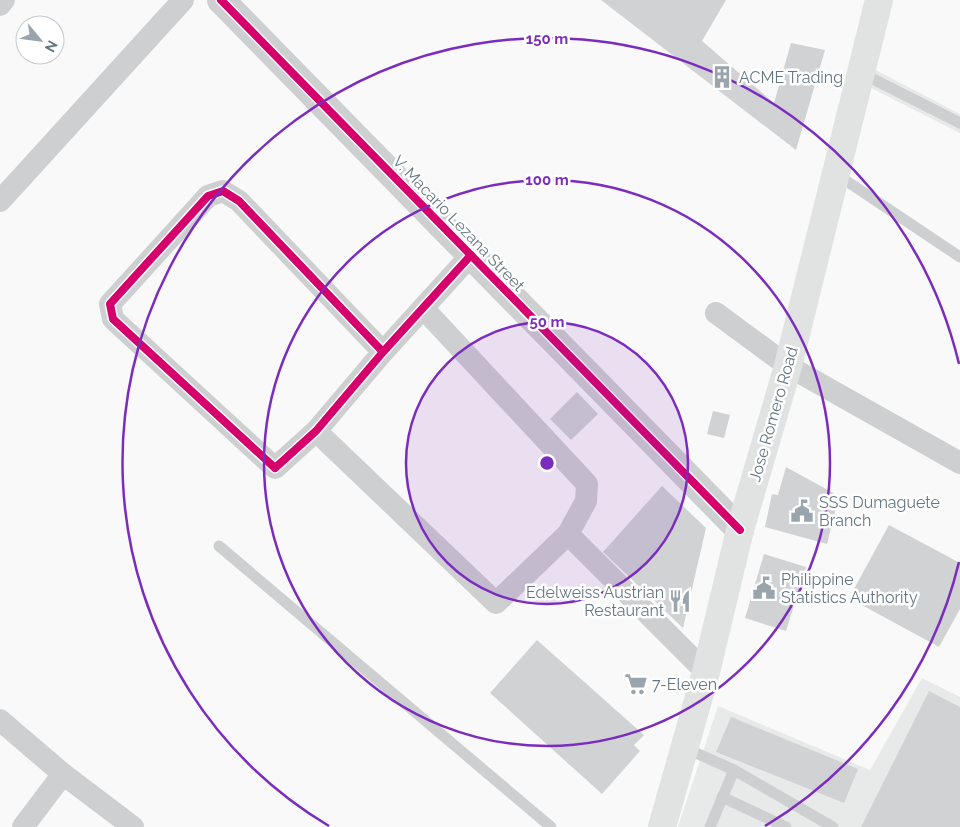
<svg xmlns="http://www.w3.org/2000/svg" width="960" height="827" font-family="Raleway,sans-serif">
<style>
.built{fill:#e8e9e9}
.building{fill:#d0d2d3}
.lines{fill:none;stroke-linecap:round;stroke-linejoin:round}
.service{stroke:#cecfd0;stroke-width:11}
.minor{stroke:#cecfd0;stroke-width:22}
.tertiary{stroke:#cecfd0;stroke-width:28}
.secondary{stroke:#e1e2e2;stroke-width:28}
.cycleway-casing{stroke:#fff;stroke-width:11}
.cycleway{stroke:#d6006c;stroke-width:8}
.ring{fill:none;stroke:#7b2cbf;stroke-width:2.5}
.labels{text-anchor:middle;stroke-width:5;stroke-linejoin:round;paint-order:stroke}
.poi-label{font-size:16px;fill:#657683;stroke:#fff;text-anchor:start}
.street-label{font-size:16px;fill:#657683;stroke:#fff}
.centre{fill:#7b2cbf;stroke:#fff;stroke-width:2.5}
.ring-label{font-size:15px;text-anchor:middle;font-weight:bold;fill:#7b2cbf;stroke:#fff;stroke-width:5;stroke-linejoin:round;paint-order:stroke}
</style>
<rect width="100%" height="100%" fill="#f9f9f9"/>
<g class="built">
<polygon points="868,66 960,114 960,133 867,86"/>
<polygon points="922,678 960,697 960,827 678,827 718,706 870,770"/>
</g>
<g class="building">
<polygon points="601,0 726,0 702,41 774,103 791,43 825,50 796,150"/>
<polygon points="577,392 598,414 571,440 550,419"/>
<polygon points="713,411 730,415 724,438 707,434"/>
<polygon points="786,467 839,496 827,544 765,527 772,494 778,495"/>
<polygon points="662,486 706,528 683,628 603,552"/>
<polygon points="889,525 960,563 960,609 939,647 849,598"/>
<polygon points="764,554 806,567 786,631 745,618"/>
<polygon points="537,640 644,735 634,745 640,751 602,794 490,693"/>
<polygon points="929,691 960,707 960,827 861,827"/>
<polygon points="731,717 858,769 844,803 716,752"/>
</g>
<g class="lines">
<g class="service">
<polyline points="861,73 960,123"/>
<polyline points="836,174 960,257"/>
<polyline points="219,546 551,827"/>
<polyline points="685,748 734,770 833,827"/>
<polyline points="722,797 786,827"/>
<polyline points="710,827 734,770"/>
</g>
<g class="minor">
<polyline points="0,5 4,0"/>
<polyline points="0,201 183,0"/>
<polyline points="423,308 587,484 586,501 568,534"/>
<polyline points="716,313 788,366 960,463"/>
<polyline points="383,352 239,201 223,191 208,196 110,304 113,319 275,468 316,431 383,352 471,255"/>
<polyline points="316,431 496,603 568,534 706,672"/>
<polyline points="0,720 63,774 133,827"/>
<polyline points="23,827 63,774"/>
</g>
<polyline class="tertiary" points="221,0 740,530"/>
<polyline class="secondary" points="662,827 706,672 740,530 788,366 879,0"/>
<defs>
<g id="cycleway">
<polyline points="221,0 740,530"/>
<polyline points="383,352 239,201 223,191 208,196 110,304 113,319 275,468 316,431 383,352 471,255"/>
</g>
</defs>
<use href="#cycleway" class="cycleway-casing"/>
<use href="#cycleway" class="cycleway"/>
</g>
<circle cx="547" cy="463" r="141" fill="#7b2cbf" fill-opacity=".12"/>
<g class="ring">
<circle cx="547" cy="463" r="141"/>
<circle cx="547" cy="463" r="283"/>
<path d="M959 562A424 424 0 0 1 765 826M329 826A424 424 0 1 1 959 364"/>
</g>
<defs>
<symbol id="building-bare" viewBox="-9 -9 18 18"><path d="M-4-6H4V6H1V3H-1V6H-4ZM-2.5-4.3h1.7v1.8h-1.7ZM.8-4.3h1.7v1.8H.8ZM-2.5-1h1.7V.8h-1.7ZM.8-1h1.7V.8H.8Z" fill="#99a4ac" stroke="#fff" stroke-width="2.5" paint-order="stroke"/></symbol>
<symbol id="civic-bare" viewBox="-9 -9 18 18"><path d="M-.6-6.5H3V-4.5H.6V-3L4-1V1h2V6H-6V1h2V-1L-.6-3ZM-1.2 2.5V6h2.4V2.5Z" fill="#99a4ac" stroke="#fff" stroke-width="2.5" paint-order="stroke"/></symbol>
<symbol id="restaurant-bare" viewBox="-9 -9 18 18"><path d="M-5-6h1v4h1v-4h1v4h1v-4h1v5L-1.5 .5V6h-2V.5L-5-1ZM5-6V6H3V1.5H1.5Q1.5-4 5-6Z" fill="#99a4ac" stroke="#fff" stroke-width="2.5" paint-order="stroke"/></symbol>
<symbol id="supermarket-bare" viewBox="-9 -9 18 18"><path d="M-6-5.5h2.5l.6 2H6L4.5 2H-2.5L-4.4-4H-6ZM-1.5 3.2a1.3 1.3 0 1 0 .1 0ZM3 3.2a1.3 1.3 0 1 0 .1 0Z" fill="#99a4ac" stroke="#fff" stroke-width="2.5" paint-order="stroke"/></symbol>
</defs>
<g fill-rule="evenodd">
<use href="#building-bare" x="706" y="61" width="32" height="32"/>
<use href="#civic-bare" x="786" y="495" width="32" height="32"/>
<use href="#civic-bare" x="748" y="572" width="32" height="32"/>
<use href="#restaurant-bare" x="664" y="585" width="32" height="32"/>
<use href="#supermarket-bare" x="620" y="668" width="32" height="32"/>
</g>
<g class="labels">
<g class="poi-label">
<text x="739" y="83">ACME Trading</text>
<text x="819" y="508">SSS Dumaguete<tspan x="819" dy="18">Branch</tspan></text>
<text x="781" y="585">Philippine<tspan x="781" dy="18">Statistics Authority</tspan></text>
<text x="664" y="598" text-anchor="end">Edelweiss Austrian<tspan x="664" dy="18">Restaurant</tspan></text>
<text x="652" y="690">7-Eleven</text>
</g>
<g class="street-label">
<text transform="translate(459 223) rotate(46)" y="6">V. Macario Lezana Street</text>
<text transform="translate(773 414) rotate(-74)" y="6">Jose Romero Road</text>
</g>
</g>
<circle cx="547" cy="463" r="8" class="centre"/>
<g class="ring-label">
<text x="547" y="44">150 m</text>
<text x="547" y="185">100 m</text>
<text x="547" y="327">50 m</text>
</g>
<g transform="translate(40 40) rotate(119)"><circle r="24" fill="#ffffff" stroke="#c1c8cd"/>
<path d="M0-4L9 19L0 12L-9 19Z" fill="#99a4ac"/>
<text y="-8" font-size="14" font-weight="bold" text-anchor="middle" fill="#657683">N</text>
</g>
</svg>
